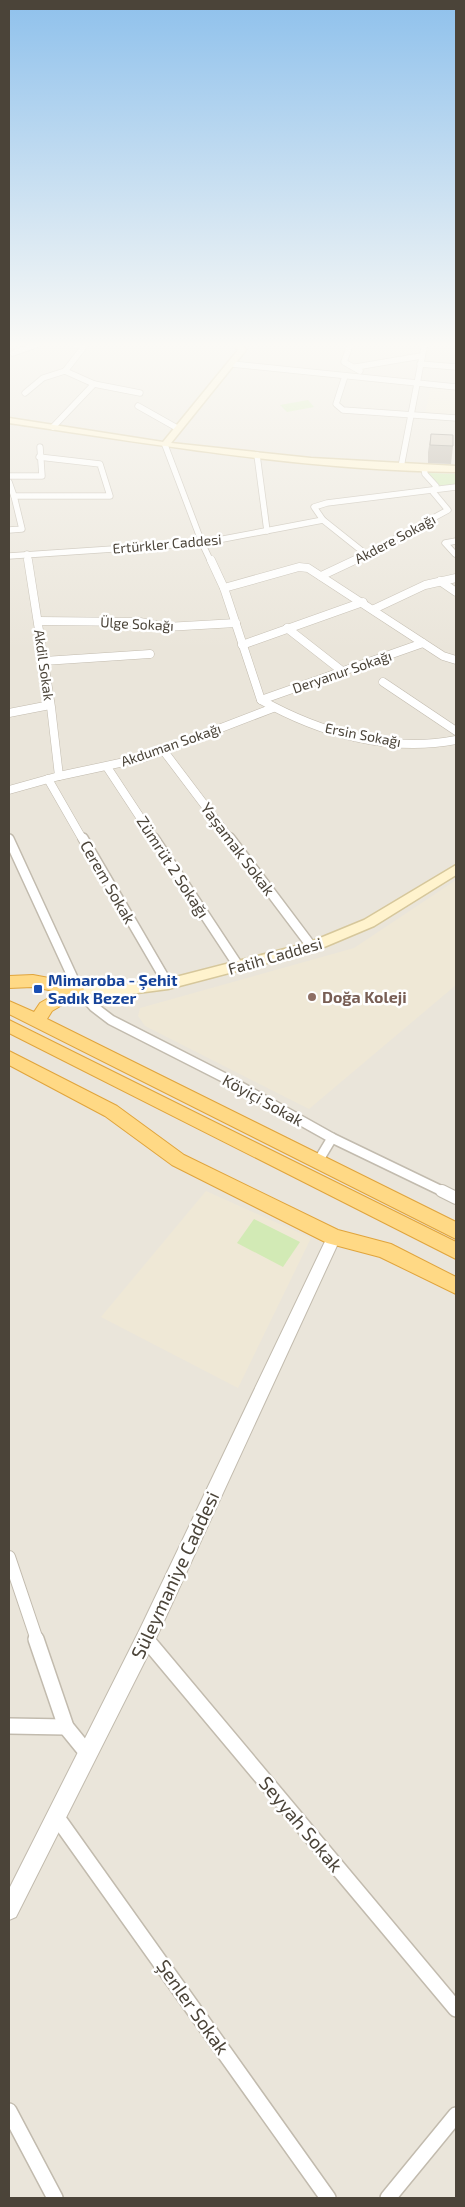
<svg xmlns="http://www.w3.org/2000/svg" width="465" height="2207" font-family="'Exo 2',sans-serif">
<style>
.residential{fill:#eae5da}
.education{fill:#efe8d6}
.green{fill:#d2eab5}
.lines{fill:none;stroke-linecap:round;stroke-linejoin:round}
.minor-far4-casing{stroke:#c2bbae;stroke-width:7}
.minor-far3-casing{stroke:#c2bbae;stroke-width:9}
.minor-far2-casing{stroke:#c2bbae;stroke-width:12}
.minor-far1-casing{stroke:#c2bbae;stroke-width:14}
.minor-casing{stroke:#c2bbae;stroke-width:18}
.tertiary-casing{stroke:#c2bbae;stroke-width:2}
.secondary-casing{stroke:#d6c79b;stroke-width:3}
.trunk-casing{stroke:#e0a43c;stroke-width:2}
.minor-far4{stroke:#fff;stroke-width:5.5}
.minor-far3{stroke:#fff;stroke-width:8}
.minor-far2{stroke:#fff;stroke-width:9}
.minor-far1{stroke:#fff;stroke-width:12}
.minor{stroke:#fff;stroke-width:15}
.tertiary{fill:#fff;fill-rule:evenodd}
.secondary{fill:#fff3cd;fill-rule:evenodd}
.trunk{fill:#ffd985;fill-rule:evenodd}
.wall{fill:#bab2a6}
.building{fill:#d8cfc1;stroke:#979187}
.transit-dot{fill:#1a4fb4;stroke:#fff;stroke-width:2}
.education-dot{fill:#8d6e63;stroke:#fff;stroke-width:2}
.labels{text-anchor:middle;stroke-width:5;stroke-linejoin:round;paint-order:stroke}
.far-street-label{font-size:14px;fill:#4b4439;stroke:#fff}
.street-label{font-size:16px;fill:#4b4439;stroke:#fff}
.transit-label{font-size:16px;font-weight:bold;fill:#164399;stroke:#fff;text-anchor:start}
.education-label{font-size:16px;font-weight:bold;fill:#785e54;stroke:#fff;text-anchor:start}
.near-street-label{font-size:19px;fill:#4b4439;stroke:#fff}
</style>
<rect width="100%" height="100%" fill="#f6f3ec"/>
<rect class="residential" x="9" y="342" width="447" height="1856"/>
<g class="education">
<polygon points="431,386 456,389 456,416 425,414"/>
<polygon points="456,880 456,985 309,1109 145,1026 138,1016 140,1008 354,948"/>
<polygon points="206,1191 311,1238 238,1388 101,1317"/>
</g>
<g class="green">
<polygon points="308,400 314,407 287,412 280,405"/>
<polygon points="427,473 456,474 456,485 441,487"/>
<polygon points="254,1219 300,1242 283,1267 237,1243"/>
</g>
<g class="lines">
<defs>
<g id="minor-far4">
<polyline points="351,342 344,362 360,371"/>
<polyline points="444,342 456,343"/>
<polyline points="13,353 45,342"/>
<polyline points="232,364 456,387"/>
<polyline points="420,364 456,367"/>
<polyline points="356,367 421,356"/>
<polyline points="65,371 83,348 72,342"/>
<polyline points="345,376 336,404 343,410 456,418"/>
<polyline points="94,384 140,393"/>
<polyline points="25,393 43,378 65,371"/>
<polyline points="138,406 177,428"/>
<polyline points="53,427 94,384 65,371"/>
<polyline points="165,445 202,543 211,562"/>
<polyline points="257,455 267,531"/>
<polyline points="401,467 425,342"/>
<polyline points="9,476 42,476 40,447"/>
<polyline points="9,482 14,496"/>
<polyline points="9,530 22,529 14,496 110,496 100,464 39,457"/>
<polyline points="27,554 28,562"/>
<polyline points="455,554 445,543 456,541"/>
<polyline points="367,555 323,520 314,507 327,503 456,487"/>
<polyline points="9,556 202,543 323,520"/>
<polyline points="352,562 448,510 433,492 436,486 425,474 424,468"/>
</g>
<g id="minor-far3">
<polyline points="28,560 51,707 59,776"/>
<path d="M211,560L224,588L261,700C320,733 389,753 456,740"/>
<polyline points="321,576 355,560"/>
<polyline points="440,581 456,592"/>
<polyline points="224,588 299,567 308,568 443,656 456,660"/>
<polyline points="374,609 425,585 456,578"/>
<polyline points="38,621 140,622 166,627 236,623"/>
<polyline points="287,628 342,671"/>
<polyline points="242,645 363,602"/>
<polyline points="44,661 150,654"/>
<polyline points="383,682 456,731"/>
<polyline points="261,700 423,643"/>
<polyline points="9,713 50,705"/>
<polyline points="163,750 231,840"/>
<polyline points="107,767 155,840"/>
<polyline points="48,779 83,840"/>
<polyline points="9,790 59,776 143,758 273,708"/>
</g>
<g id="minor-far2">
<polyline points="83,838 168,984"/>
<polyline points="154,838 239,967"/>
<polyline points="230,838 312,947"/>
<polyline points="9,839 78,989 94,1007 111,1020 225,1078 332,1138 444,1192"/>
<polyline points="317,1163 332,1138"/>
</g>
<g id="minor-far1">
<polyline points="442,1191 456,1198"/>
<polyline points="9,1557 37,1640"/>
<polyline points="146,1638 147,1640"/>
</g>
<g id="minor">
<polyline points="36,1639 66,1727 88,1754"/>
<polyline points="146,1639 456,2009"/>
<polyline points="9,1726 66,1727"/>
<polyline points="56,1816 328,2198"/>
<polyline points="9,2111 55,2198"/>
<polyline points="388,2198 456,2115"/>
</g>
<polygon id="tertiary" points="334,1231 339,1233 341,1237 153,1645 16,1917 9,1920 9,1889 139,1631 329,1233"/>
<g id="secondary">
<path d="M231,342H239L246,350L171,443L311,458L456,466V472C306,470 157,445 9,423V418L163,442L238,350Z"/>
<polygon points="456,865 456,875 374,926 317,950 168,989 122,995 76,994 71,993 69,989 71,985 76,984 122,985 168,979 308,943 364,920"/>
</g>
<g id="trunk">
<polygon points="33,975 76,983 82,985 84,989 82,993 52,1011 47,1019 456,1222 456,1239 9,1014 9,1001 34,1012 40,1003 59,992 33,987 9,988 9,976"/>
<polygon points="9,1020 456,1242 456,1259 9,1033"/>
<polygon points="9,1051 117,1106 184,1155 338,1230 391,1244 456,1277 456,1294 380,1257 327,1243 172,1165 105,1116 9,1065"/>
</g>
</defs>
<use href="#minor-far4" class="minor-far4-casing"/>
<use href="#minor-far3" class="minor-far3-casing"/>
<use href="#minor-far2" class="minor-far2-casing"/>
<use href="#minor-far1" class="minor-far1-casing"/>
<use href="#minor" class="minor-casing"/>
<use href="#tertiary" class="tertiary-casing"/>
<use href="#secondary" class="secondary-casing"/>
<use href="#trunk" class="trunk-casing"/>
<use href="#minor-far4" class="minor-far4"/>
<use href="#minor-far3" class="minor-far3"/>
<use href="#minor-far2" class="minor-far2"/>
<use href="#minor-far1" class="minor-far1"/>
<use href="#minor" class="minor"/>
<use href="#tertiary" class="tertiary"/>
<use href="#secondary" class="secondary"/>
<use href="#trunk" class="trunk"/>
</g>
<polygon class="wall" points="431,434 453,446 451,464 428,463 428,452"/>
<polygon class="building" points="431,434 453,435 453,446 430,445"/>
<linearGradient id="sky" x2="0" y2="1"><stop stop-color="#8fc1ec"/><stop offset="0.53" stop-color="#fbfaf6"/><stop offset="1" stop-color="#fbfaf6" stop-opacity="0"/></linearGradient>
<rect width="465" height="651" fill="url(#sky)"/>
<rect class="transit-dot" x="33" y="984" width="10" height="10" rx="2.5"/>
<circle class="education-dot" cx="312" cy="997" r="5"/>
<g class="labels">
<g class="far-street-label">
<text transform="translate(395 539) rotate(-28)" y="5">Akdere Sokağı</text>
<text transform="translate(167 544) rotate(-5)" y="5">Ertürkler Caddesi</text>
<text transform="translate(137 624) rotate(3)" y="5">Ülge Sokağı</text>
<text transform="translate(44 665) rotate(82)" y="5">Akdil Sokak</text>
<text transform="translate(342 672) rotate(-19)" y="5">Deryanur Sokağı</text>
<text transform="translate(363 735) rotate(11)" y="5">Ersin Sokağı</text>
<text transform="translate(171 745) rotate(-19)" y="5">Akduman Sokağı</text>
</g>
<g class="street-label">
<text transform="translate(238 849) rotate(53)" y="6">Yaşamak Sokak</text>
<text transform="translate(173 867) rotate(57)" y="6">Zümrüt 2 Sokağı</text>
<text transform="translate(108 882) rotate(60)" y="6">Cerem Sokak</text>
<text transform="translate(275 956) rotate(-16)" y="6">Fatih Caddesi</text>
<text transform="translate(263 1100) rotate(29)" y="6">Köyiçi Sokak</text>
</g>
<g class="transit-label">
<text x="48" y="986">Mimaroba - Şehit<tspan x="48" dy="18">Sadık Bezer</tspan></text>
</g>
<g class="education-label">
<text x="322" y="1003">Doğa Koleji</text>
</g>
<g class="near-street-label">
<text transform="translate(175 1575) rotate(-65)" y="7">Süleymaniye Caddesi</text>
<text transform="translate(301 1824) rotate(50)" y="7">Seyyah Sokak</text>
<text transform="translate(193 2007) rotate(55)" y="7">Şenler Sokak</text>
</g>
</g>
<rect width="465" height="2207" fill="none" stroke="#4b4439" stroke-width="20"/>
</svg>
